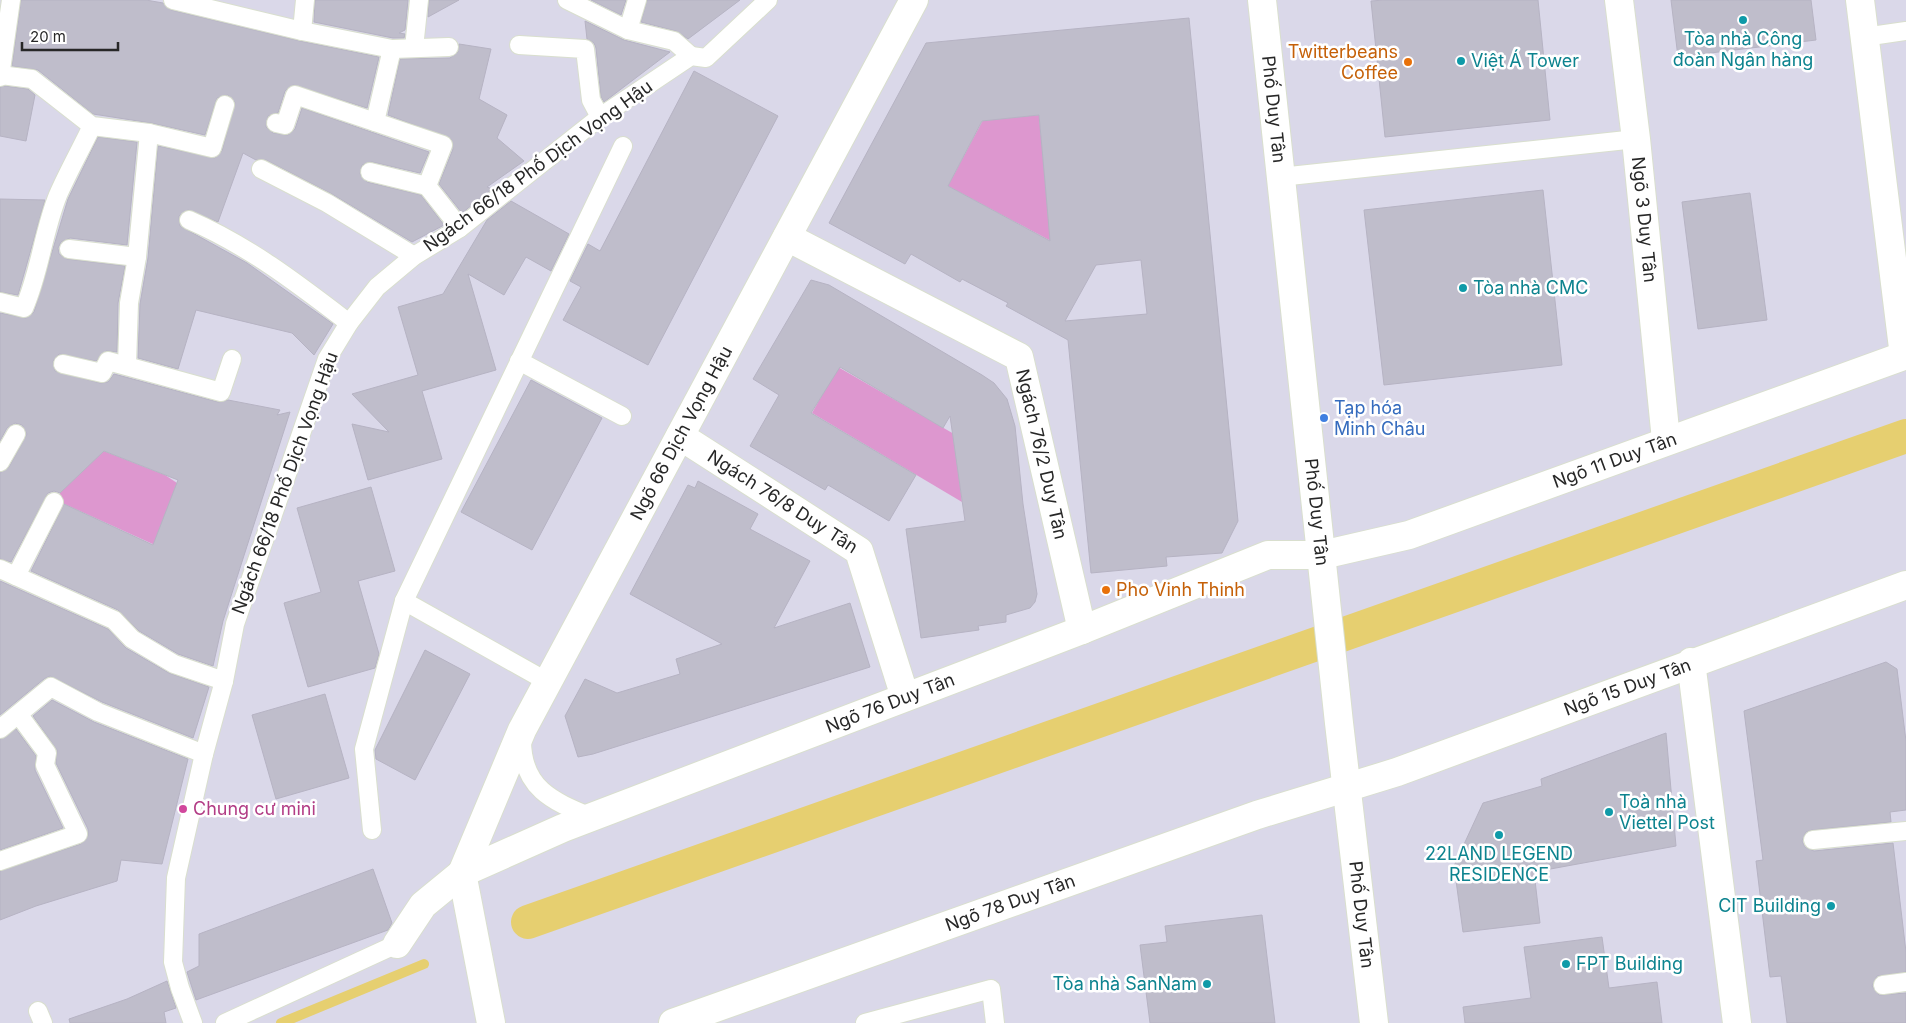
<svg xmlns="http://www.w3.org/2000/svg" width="1906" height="1023" font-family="Inter,sans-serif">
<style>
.green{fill:#dd97cf}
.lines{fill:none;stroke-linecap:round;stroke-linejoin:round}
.stream{stroke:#e6cf70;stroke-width:10}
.canal{stroke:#e6cf70;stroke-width:34}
.building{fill:#bfbdcb;stroke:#b6b3c3;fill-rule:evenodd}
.service-casing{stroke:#d9dfce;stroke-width:20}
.minor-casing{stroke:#d9dfce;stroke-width:30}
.tertiary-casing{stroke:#d9dfce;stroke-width:30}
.service{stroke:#fff;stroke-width:18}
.minor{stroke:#fff;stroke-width:28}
.tertiary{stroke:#fff;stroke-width:28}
.culture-dot{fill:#0f9aa8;stroke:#fff;stroke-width:2}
.food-dot{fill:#e8710a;stroke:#fff;stroke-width:2}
.shop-dot{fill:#3f7fe0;stroke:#fff;stroke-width:2}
.hotel-dot{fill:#d1479c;stroke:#fff;stroke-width:2}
.labels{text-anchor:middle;stroke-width:5;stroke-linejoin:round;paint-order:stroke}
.culture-label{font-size:18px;fill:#0d838f;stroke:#fff;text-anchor:start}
.food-label{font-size:18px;fill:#c56008;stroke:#fff;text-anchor:end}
.street-label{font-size:18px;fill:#272727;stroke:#fff}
.shop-label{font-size:18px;fill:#366cbe;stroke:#fff;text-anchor:start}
.hotel-label{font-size:18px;fill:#b23c85;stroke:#fff;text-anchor:start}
</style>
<rect width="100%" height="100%" fill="#dad8e9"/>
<g class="green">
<polygon points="1039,115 1051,241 948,186 983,120"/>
<polygon points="838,367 954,434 962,502 812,413"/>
<polygon points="101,450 165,475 177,483 188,560 60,502 60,493"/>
</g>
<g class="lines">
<polyline class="stream" points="281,1023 424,964"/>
<polyline class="canal" points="528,922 1906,436"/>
</g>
<g class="building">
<polygon points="21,0 146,0 163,3 171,10 300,41 379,57 367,108 293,85 285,91 278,113 268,116 266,127 273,133 288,135 295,129 302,108 429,152 420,173 372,162 362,165 360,174 367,182 421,195 444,225 412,242 332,194 266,160 256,160 243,153 218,222 188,210 179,216 180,226 247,263 333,324 314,355 292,333 196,310 178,369 138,358 140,304 148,258 158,146 215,158 222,151 235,102 228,95 217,98 205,135 151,123 93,114 38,70 12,66"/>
<polygon points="315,0 408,0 405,30 399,33 405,34 404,38 393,38 314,22"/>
<polygon points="429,0 459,0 428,17"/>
<polygon points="591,0 626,0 621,15"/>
<polygon points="647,0 740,0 688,39 676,31 641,22"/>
<polygon points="1384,0 1538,0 1550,120 1385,137 1371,1"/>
<polygon points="1671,0 1811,0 1816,40 1678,57"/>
<path d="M1189,18L1238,521L1222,553L1166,557L1167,566L1091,573L1068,340L1006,306L1008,303L962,279L960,282L911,254L905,264L829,223L926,43ZM1039,115L1045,182L1050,241L948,186L982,121ZM1141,260L1147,314L1065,321L1096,265Z"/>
<polygon points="585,21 624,40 670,52 604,102 601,97 596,48 594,43 587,39"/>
<polygon points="459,44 491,49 479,99 507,115 497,138 524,161 487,187 492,189 462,213 439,184 453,149 451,139 388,115 400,59 450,58 458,52"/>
<polygon points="694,71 778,116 648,365 563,320 581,287 570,281 588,244 600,251"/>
<polygon points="5,86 28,89 35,95 26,141 0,136 0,87"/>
<polygon points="98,137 137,142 127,245 70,238 61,242 58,248 59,254 67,259 125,266 118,303 117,352 106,351 96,361 59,354 53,361 55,371 100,383 108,382 114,374 218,402 228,400 280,410 277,415 290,412 223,621 213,666 178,654 139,631 118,610 31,571 64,504 153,545 178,480 104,451 60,493 54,491 48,493 11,562 0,559 0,473 9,467 27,434 22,425 15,423 7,428 0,441 0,313 26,318 34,312 68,199"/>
<polygon points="1543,190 1562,365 1384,385 1364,210"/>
<polygon points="1750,193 1767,320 1698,329 1682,202"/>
<polygon points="0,199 45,200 18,295 0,292"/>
<polygon points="511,201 569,234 551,271 526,257 504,295 468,274 496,370 422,391 442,459 368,480 352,424 389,432 352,394 418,375 398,307 443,294 487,220"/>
<polygon points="811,280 829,285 982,375 994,383 1007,399 1015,426 1023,504 1037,594 1035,602 1030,608 1006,615 1006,622 978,626 979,630 921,638 906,529 965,521 950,416 943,428 840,367 811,413 916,475 889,521 828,485 825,490 750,446 779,395 753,379"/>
<polygon points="531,380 602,418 532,550 461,512"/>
<polygon points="698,481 758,514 750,529 810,561 774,628 850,603 870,667 593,754 578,757 565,716 585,679 617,693 680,674 676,659 722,644 630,594 688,485 695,488"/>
<polygon points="371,487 395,571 358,581 379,654 375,668 308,687 284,603 321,592 297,508"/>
<polygon points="0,581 108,629 126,648 169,673 209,687 193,738 102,702 50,676 44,679 0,715"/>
<polygon points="425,650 470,674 415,780 376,759 375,750"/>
<polygon points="1886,662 1897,669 1906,741 1906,810 1890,812 1891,822 1812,830 1806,832 1802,841 1805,847 1814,851 1893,843 1906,952 1906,972 1877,976 1872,986 1879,995 1906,993 1906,1023 1787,1023 1781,976 1770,977 1756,861 1763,860 1744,711"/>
<polygon points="325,694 349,778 276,799 252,715"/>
<polygon points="52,700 94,722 188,759 162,864 121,860 117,881 36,906 0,920 0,871 81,844 88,836 88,829 56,763 57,750 33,716"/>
<polygon points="16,729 36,756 35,770 63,828 0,850 0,739"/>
<polygon points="1666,733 1676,846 1534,872 1540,923 1463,932 1454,866 1483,803 1542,786 1541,779"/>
<polygon points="373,869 392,923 388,930 196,1000 187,972 199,966 199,934"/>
<polygon points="1262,915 1275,1023 1150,1023 1140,945 1167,942 1165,926"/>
<polygon points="1602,937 1609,988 1657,982 1662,1023 1465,1023 1463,1007 1531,998 1524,947"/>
<polygon points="167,981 176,1008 164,1012 166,1023 70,1023 69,1019 127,999"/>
</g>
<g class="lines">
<defs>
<g id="service">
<polyline points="173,0 302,31 392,49 375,122 443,145 427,186 460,228"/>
<polyline points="567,0 628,30 674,41 691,56"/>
<polyline points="628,30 637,0"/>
<polyline points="302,31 305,0"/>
<polyline points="1864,37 1906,31"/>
<polyline points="519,45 585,49 591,100 600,117"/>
<polyline points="414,48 419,0"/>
<polyline points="392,49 449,47"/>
<polyline points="0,75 32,79 92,126 149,133 212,148 225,105"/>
<polyline points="0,77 11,0"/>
<polyline points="276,123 285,125 295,95 375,122"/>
<polyline points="261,169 327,203 414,256"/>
<polyline points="370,172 427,186"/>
<polyline points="1280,177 1636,139"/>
<path d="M189,220C249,246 298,284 349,323"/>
<polyline points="69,249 137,257"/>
<path d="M0,302L24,308C40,272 43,232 58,195C68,172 81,149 92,126"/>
<polyline points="519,361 622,416"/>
<polyline points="63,364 102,373 108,361 221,392 232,359"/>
<polyline points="127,365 129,303 137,257 149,133"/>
<polyline points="0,462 16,434"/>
<polyline points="0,569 114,620 132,639 174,664 224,681"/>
<polyline points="16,576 54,502"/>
<polyline points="404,601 548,682"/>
<polyline points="0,729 51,687 98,712 204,754"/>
<path d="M522,740C522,788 552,801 591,817"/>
<polyline points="372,830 364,749 404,601 623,146"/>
<polyline points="1813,840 1906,831"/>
<polyline points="0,861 78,834 45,765 47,753 19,715"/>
<polyline points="1883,985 1906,982"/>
<polyline points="38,1011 43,1023"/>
<polyline points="193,1023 180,988 173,962 176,878 204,754 224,681 235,624 327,359 349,323 377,287 414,256 460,228 600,117 691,56 706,58 768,0"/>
<polyline points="225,1023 397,944"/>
<polyline points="865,1023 991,989 995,1023"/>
</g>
<g id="minor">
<path id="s1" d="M1619,0L1636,139L1666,440"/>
<polyline points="1860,0 1904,356"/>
<path id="s2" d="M787,237L1019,357L1082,630"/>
<path id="s3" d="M680,436L859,551L905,697"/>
<polyline points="1691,662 1737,1023"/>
<path id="s4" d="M462,873L522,730L914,0"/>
<polyline points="462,873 491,1023"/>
<path id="s5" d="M397,944L423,905L462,873L563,828L1082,630L1268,555H1322L1409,535L1906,355"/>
<path id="s6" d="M673,1023L1257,815L1397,772L1906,585"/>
</g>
<g id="tertiary">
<path id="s7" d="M1262,0L1339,723L1374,1023"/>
</g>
</defs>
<use href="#service" class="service-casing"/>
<use href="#minor" class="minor-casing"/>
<use href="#tertiary" class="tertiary-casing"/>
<use href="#service" class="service"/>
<use href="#minor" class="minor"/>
<use href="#tertiary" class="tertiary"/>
</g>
<g class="culture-dot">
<circle cx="1743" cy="20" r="5"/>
<circle cx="1461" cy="61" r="5"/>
<circle cx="1463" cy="288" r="5"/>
<circle cx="1609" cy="812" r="5"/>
<circle cx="1499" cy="835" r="5"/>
<circle cx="1831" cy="906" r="5"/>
<circle cx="1566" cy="964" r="5"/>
<circle cx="1207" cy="984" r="5"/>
</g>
<g class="food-dot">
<circle cx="1408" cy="62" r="5"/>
<circle cx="1106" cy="590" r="5"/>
</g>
<circle class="shop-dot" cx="1324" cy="418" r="5"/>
<circle class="hotel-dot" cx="183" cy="809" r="5"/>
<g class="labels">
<g class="culture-label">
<text x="1743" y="45" text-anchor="middle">Tòa nhà Công<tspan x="1743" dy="21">đoàn Ngân hàng</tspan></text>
<text x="1471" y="67">Việt Á Tower</text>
<text x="1473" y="294">Tòa nhà CMC</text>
<text x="1619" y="808">Toà nhà<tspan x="1619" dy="21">Viettel Post</tspan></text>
<text x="1499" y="860" text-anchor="middle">22LAND LEGEND<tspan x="1499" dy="21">RESIDENCE</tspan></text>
<text x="1821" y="912" text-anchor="end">CIT Building</text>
<text x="1576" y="970">FPT Building</text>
<text x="1197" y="990" text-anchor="end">Tòa nhà SanNam</text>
</g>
<g class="food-label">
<text x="1398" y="58">Twitterbeans<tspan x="1398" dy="21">Coffee</tspan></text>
<text x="1116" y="596" text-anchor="start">Pho Vinh Thinh</text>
</g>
<g class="street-label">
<text dy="6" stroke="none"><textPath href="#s7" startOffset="110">Phố Duy Tân</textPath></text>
<text transform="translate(538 166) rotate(-36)" y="6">Ngách 66/18 Phố Dịch Vọng Hậu</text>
<text dy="6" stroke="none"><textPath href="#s1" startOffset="221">Ngõ 3 Duy Tân</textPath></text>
<text dy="6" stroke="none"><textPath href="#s4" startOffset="492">Ngõ 66 Dịch Vọng Hậu</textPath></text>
<text dy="6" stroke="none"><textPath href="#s2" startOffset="361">Ngách 76/2 Duy Tân</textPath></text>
<text dy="6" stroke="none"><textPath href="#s5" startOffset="1326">Ngõ 11 Duy Tân</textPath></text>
<text transform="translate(285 483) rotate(-70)" y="6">Ngách 66/18 Phố Dịch Vọng Hậu</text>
<text dy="6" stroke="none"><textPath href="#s3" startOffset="122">Ngách 76/8 Duy Tân</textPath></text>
<text dy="6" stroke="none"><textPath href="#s7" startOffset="515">Phố Duy Tân</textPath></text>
<text dy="6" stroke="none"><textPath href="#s6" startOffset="1012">Ngõ 15 Duy Tân</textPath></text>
<text dy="6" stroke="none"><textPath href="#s5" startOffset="558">Ngõ 76 Duy Tân</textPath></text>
<text dy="6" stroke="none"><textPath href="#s6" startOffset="358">Ngõ 78 Duy Tân</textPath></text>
<text dy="6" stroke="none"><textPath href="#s7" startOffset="920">Phố Duy Tân</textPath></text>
</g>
<g class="shop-label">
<text x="1334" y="414">Tạp hóa<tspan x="1334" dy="21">Minh Châu</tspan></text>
</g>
<g class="hotel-label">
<text x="193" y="815">Chung cư mini</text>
</g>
</g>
<path d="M22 42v8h96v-8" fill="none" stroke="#272727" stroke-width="2.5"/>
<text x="30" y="42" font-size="15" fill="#272727" stroke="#ffffff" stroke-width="4" paint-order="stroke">20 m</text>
</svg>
